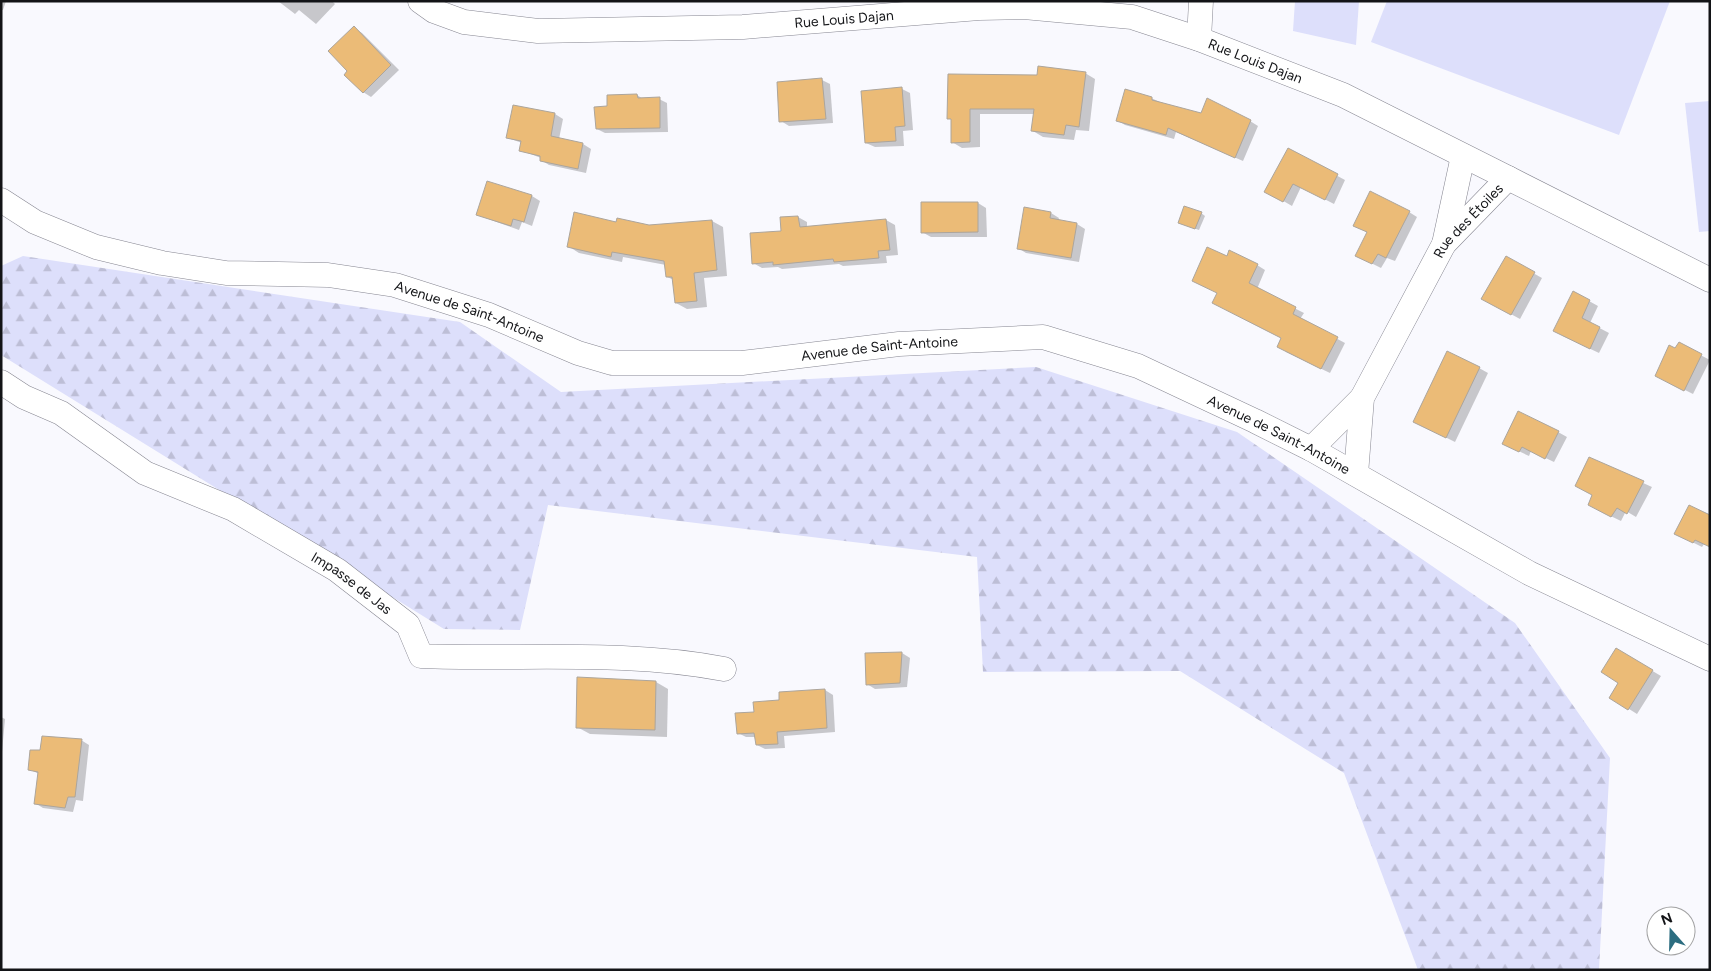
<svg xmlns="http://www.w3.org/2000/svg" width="1711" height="971" font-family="Figtree,sans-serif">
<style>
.green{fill:#dddffb}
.forest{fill:url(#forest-firs)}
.shadow{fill:#0003}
.building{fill:#ebbb77;stroke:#aca59c}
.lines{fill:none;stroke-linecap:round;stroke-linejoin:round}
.minor-casing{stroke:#868691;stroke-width:25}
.minor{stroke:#fff;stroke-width:24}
.labels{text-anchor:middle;stroke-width:4;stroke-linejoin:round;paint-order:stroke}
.street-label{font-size:14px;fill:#131417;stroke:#fff}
</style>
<defs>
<pattern id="forest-firs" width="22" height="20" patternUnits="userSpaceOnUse" patternTransform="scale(1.25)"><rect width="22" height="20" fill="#dddffb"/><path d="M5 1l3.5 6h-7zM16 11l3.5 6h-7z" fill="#bdbed6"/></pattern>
</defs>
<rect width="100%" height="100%" fill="#f9f9fe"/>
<g class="green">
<polygon points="1295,1 1359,1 1356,45 1293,31"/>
<polygon points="1387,1 1670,1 1619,135 1371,42"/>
<polygon points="1710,101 1710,231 1699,232 1685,103"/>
</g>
<polygon class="forest" points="23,256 460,322 561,392 1036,367 1237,432 1515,623 1610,758 1599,970 1418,970 1344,773 1180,671 983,672 977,557 548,505 520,630 444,629 1,355 1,266"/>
<g class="shadow">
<polygon points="1,1 6,1 3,10 1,10"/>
<polygon points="278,1 332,1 335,4 316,24 299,10 295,14"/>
<polygon points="354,28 362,33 399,70 371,97 363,92 349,71"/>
<polygon points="1085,73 1095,79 1089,131 1076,130 1074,140 1043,137 1033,131 1034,114 980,114 980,147 962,148 952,142 953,120 949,118 1039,76"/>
<polygon points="822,80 830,84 833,123 789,126 781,121"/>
<polygon points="902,89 910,93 913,130 903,131 904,146 875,147 866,143"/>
<polygon points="637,95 643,99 659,99 667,103 668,132 605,133 597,129 609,107"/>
<polygon points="1151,98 1160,102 1202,115 1250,121 1258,126 1243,161 1176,132 1174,139 1125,125 1117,120"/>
<polygon points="514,106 555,114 563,119 559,139 583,144 591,149 586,173 549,165 541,160 541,158 520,150 522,143 508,138"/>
<polygon points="1289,150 1345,180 1334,204 1301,187 1292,206 1266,191"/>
<polygon points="532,196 540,201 532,226 522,222 519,230 477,215"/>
<polygon points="978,203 986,208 987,237 931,237 922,232"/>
<polygon points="1409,212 1417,217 1395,261 1387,258 1381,268 1365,260 1368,233 1363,230"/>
<polygon points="1051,213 1059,218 1058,221 1077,224 1085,229 1079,262 1026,253 1018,248"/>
<polygon points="1201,213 1205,216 1199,230 1179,223"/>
<polygon points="798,217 807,222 807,227 886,220 895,225 898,255 886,256 887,263 843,266 839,264 782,269 778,267 762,268 753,263"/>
<polygon points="712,221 723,227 727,276 704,278 707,307 687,309 676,303 674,280 667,277 666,265 623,257 622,262 579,253 568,246 617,224 649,226"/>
<polygon points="1227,258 1257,265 1265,270 1257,289 1304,313 1300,319 1345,343 1330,373 1286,352 1282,338 1218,293"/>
<polygon points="1506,258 1542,278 1520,319 1483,299"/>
<polygon points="1589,301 1598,306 1590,323 1609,333 1599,353 1563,336"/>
<polygon points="1679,344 1710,360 1693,394 1665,380"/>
<polygon points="1479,368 1488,373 1455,442 1423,426"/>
<polygon points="1558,432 1567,437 1554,462 1531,451 1529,456 1512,448"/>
<polygon points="1590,459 1652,487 1636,517 1626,511 1621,521 1598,510 1594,495"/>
<polygon points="1689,506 1704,544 1702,547 1684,538"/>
<polygon points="1617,650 1661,676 1637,714 1610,697 1619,682"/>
<polygon points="902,653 910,658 907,687 875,689 867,684"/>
<polygon points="656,682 668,689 667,737 590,734 577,727"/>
<polygon points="825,690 833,695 835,732 784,736 785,748 765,749 757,745 756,737 746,737 738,733 756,713 781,701 780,693"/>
<polygon points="1,717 5,719 2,752 1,752"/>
<polygon points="81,740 89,745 83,801 76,800 73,812 43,808 35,803 39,774 29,769 41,752"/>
</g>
<g class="building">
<polygon points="354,26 391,65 363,93 344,75 347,71 328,51"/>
<polygon points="1038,66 1086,72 1079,127 1066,125 1064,135 1031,131 1034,109 970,109 970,142 951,143 951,119 947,119 948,74 1037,75"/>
<polygon points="822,78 826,119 779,122 777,82"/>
<polygon points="902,87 905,126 895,127 896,141 865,143 861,91"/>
<polygon points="1125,89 1152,97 1152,100 1201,113 1207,98 1251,120 1235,158 1168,128 1166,135 1116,121"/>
<polygon points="637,94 638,98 660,97 660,128 596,129 594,107 607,106 607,95"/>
<polygon points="513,105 555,113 551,136 583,143 578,169 540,161 540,156 519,151 521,141 506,138"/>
<polygon points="1288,148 1338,174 1325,200 1293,184 1283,202 1264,192"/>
<polygon points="487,181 532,195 524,222 513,219 511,226 476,215"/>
<polygon points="1370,191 1410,211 1386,258 1378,254 1372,264 1355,256 1367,232 1353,226"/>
<polygon points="921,202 978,202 978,232 921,233"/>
<polygon points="1184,206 1202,212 1195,229 1178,223"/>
<polygon points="1024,207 1051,212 1050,218 1077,223 1071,258 1017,249"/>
<polygon points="574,212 616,222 617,218 649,225 712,220 717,270 694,273 697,301 675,303 672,277 666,277 664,261 612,252 611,257 567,247"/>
<polygon points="798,216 800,227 886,219 890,250 878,251 879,258 857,260 834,262 833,259 773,265 773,262 752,264 750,233 781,231 780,217"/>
<polygon points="1207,247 1227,256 1229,250 1258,264 1249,283 1296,307 1293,314 1338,337 1321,369 1277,347 1281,338 1212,303 1217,293 1192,281"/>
<polygon points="1506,256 1535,272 1511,315 1481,299"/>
<polygon points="1573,291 1590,300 1582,318 1600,327 1590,349 1553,331"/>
<polygon points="1679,342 1702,354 1684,391 1655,376 1669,345 1675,348"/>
<polygon points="1447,351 1480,367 1446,438 1413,422"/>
<polygon points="1518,411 1559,431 1545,459 1522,447 1519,452 1502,444"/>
<polygon points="1589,457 1644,481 1627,514 1617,508 1611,517 1588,505 1592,495 1575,486"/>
<polygon points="1689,505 1710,515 1710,547 1695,540 1693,543 1674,534"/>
<polygon points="1616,648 1653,670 1628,710 1609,698 1618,683 1601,672"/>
<polygon points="902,652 900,683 866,685 865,653"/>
<polygon points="577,677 656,681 655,730 576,728"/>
<polygon points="825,689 827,728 777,732 778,744 756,745 754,733 737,734 735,713 754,712 753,702 779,700 779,692"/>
<polygon points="42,736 82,739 75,797 68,797 65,808 34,804 38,772 28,770 30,750 40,750"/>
</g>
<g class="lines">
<defs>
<g id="minor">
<path id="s1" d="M420,1L434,11L464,22L538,31L743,27L979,8L1024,7L1132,17L1199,39L1343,95L1508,178"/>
<polyline points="1199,39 1201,1"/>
<path id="s2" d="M1,200L35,222L96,247L162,263L226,273L328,275L395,285L489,315L578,353L612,363H742L899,344L1043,337L1138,366L1255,421L1311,449L1529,573L1710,659"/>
<polyline points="1444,244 1463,156"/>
<path id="s3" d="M1,382L24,397L61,413L145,473L233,509L337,570L408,625L421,656C522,660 625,650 724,669"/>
<polyline points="1311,449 1362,398"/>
<path id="s4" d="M1356,474L1362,398L1444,244L1508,178L1710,280"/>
</g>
</defs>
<use href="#minor" class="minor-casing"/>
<use href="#minor" class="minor"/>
</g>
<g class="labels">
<g class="street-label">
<text dy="5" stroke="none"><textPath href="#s1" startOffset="430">Rue Louis Dajan</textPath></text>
<text dy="5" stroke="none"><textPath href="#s1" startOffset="850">Rue Louis Dajan</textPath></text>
<text dy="5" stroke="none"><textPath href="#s4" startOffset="284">Rue des Étoiles</textPath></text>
<text dy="5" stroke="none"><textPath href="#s2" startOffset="488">Avenue de Saint-Antoine</textPath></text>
<text dy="5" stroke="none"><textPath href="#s2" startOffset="908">Avenue de Saint-Antoine</textPath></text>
<text dy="5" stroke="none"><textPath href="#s2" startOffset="1328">Avenue de Saint-Antoine</textPath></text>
<text dy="5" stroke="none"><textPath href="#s3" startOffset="406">Impasse de Jas</textPath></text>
</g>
</g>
<rect width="1711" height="971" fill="none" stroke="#131417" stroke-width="5"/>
<g transform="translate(1671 931) rotate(340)"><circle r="24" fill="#ffffff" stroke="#a1a1a2"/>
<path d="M0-4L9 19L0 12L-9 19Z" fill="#2c6d80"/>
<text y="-8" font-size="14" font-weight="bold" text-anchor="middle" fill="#131417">N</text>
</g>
</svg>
